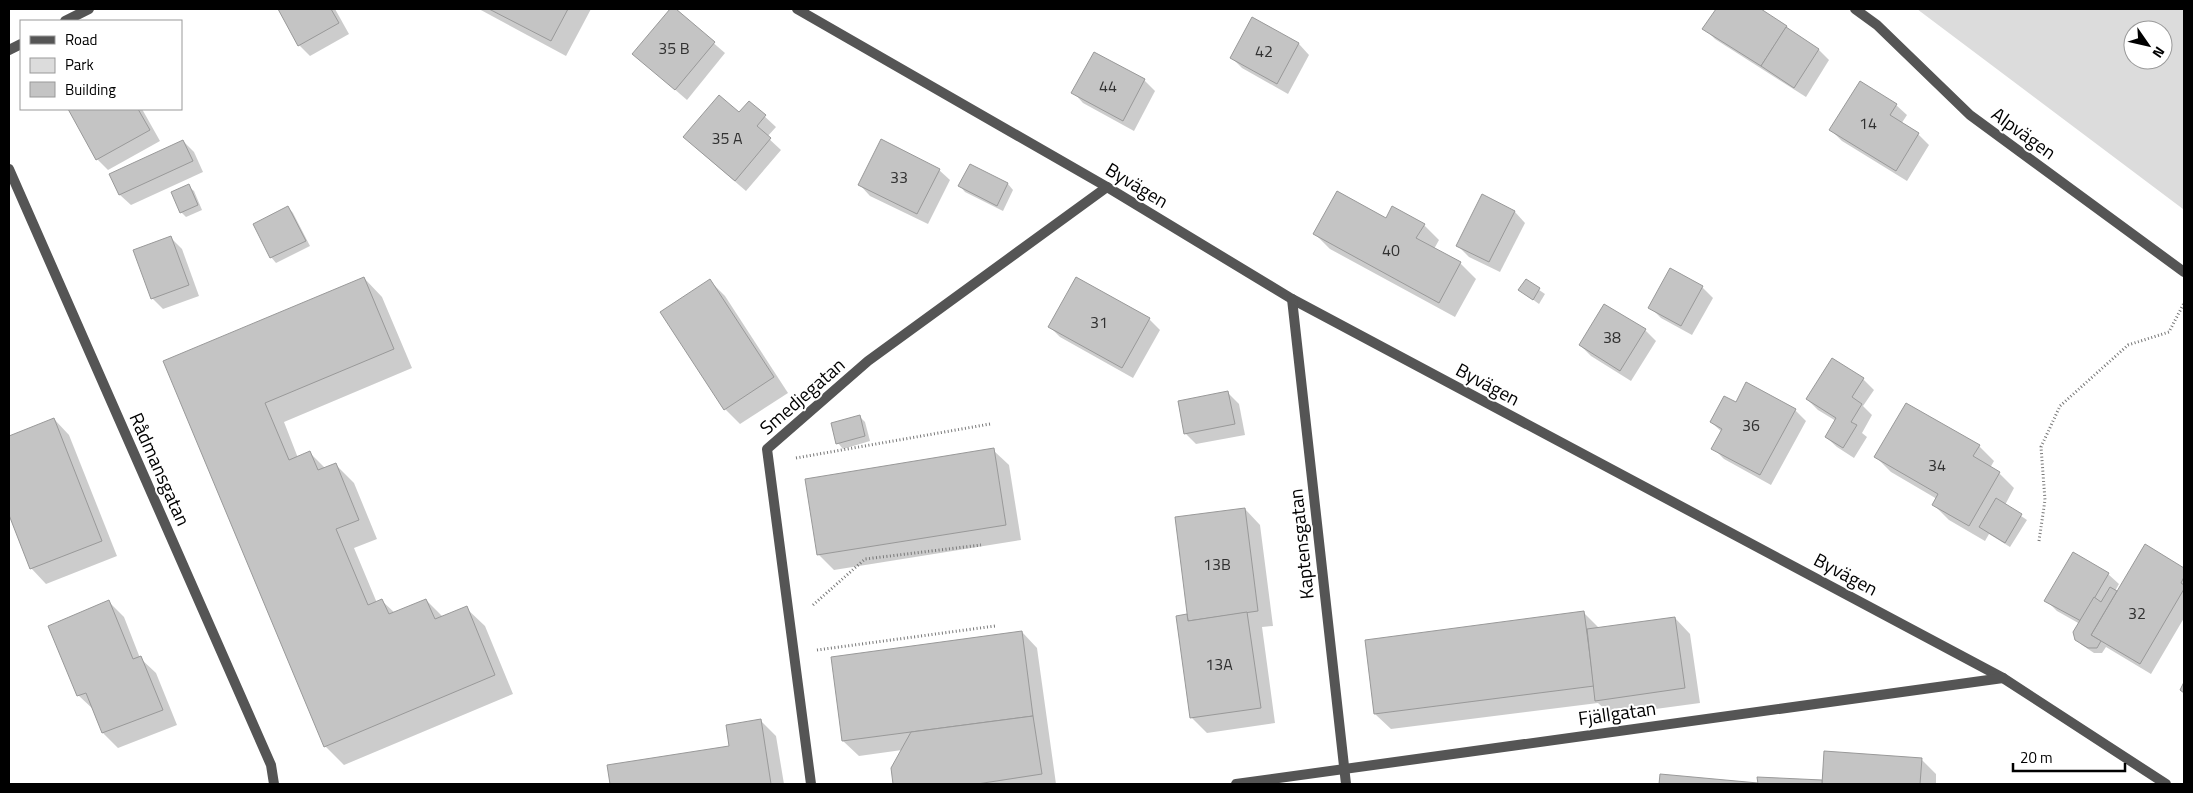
<svg xmlns="http://www.w3.org/2000/svg" width="2193" height="793" font-family="'Titillium Web',sans-serif">
<style>
.green{fill:#dcdcdc;fill-rule:evenodd}
.shadow{fill:#0003}
.building{fill:#c4c4c4;stroke:#999}
.lines{fill:none;stroke-linecap:round;stroke-linejoin:round}
.path{stroke:#777;stroke-width:3;stroke-dasharray:1 2.5;stroke-linecap:butt}
.street{stroke:#555;stroke-width:10}
.labels{text-anchor:middle;stroke-width:4;stroke-linejoin:round;paint-order:stroke}
.number-label{font-size:16px;fill:#313131}
.street-label{font-size:19px;fill:#000;stroke:#fff}
</style>
<rect width="100%" height="100%" fill="#fff"/>
<path class="green" d="M1917,9H2184V209H2183ZM2133,30H2163V60H2133Z"/>
<g class="shadow">
<polygon points="280,9 335,9 349,34 310,56 299,45"/>
<polygon points="479,9 591,9 566,56"/>
<polygon points="672,9 674,9 725,53 687,100 634,54"/>
<polygon points="1717,9 1758,9 1819,50 1829,60 1806,97 1715,39 1704,28"/>
<polygon points="1252,19 1299,44 1309,55 1288,94 1242,68 1231,57"/>
<polygon points="1144,80 1155,91 1134,131 1083,103 1073,92"/>
<polygon points="749,102 776,127 767,137 781,150 746,191 696,148 739,114"/>
<polygon points="1896,105 1907,115 1901,124 1918,134 1929,145 1907,181 1842,141 1831,130"/>
<polygon points="70,109 142,109 160,141 108,170 97,159"/>
<polygon points="183,141 194,152 203,172 131,205 120,195 111,174"/>
<polygon points="970,166 1008,184 1013,190 1003,211 965,192 960,186"/>
<polygon points="939,170 950,180 928,224 870,196 860,185"/>
<polygon points="188,186 194,191 202,210 186,217 181,212"/>
<polygon points="1483,196 1515,212 1525,223 1500,272 1469,257 1458,246"/>
<polygon points="288,207 293,213 310,246 276,263 271,257"/>
<polygon points="1386,220 1424,225 1439,240 1434,249 1460,263 1476,279 1455,317 1330,249 1315,234"/>
<polygon points="171,238 182,249 199,296 163,309 152,298"/>
<polygon points="364,278 382,297 412,368 284,422 298,458 310,453 326,469 335,464 354,483 377,539 354,548 377,603 382,601 395,613 426,600 443,617 466,608 485,626 513,694 344,765 325,746 165,361"/>
<polygon points="710,281 725,296 788,393 740,424 725,409"/>
<polygon points="1526,281 1545,294 1539,304 1520,290"/>
<polygon points="1702,287 1713,298 1692,335 1661,318 1650,307"/>
<polygon points="1149,319 1160,330 1133,378 1060,337 1050,327"/>
<polygon points="1645,330 1656,341 1631,381 1591,356 1580,345"/>
<polygon points="1863,379 1874,390 1863,406 1872,415 1862,433 1867,437 1854,458 1837,447 1826,437 1836,421 1818,410 1807,399"/>
<polygon points="1228,393 1239,404 1245,435 1196,444 1185,433"/>
<polygon points="1737,404 1795,410 1806,421 1771,485 1724,459 1713,448 1722,432 1711,422"/>
<polygon points="860,417 865,422 870,441 843,449 838,443"/>
<polygon points="54,419 69,435 117,556 46,584 31,568 9,511 9,437"/>
<polygon points="1979,446 1994,461 1990,468 1999,473 2014,488 2005,505 2027,520 2010,547 1989,534 1985,541 1949,520 1934,505 1937,499 1891,472 1876,457"/>
<polygon points="993,450 1009,465 1021,540 834,570 818,554"/>
<polygon points="1245,509 1260,525 1273,626 1262,627 1275,723 1207,733 1192,718 1178,617 1188,615"/>
<polygon points="2145,546 2184,569 2184,618 2151,674 2106,647 2102,653 2094,653 2082,645 2076,639 2080,624 2057,611 2046,600 2108,574 2119,584 2115,591 2117,593"/>
<polygon points="108,601 124,617 140,658 156,673 177,725 118,748 103,733 94,710 78,695"/>
<polygon points="1584,613 1600,629 1675,618 1690,634 1700,703 1611,715 1598,703 1391,729 1375,714"/>
<polygon points="1022,632 1037,648 1056,784 895,784 892,768 902,750 859,756 843,741"/>
<polygon points="761,721 776,736 784,784 611,784 608,766 731,747"/>
<polygon points="1921,759 1936,774 1936,784 1660,784 1661,776 1758,784 1758,778 1822,781 1823,783"/>
</g>
<g class="building">
<polygon points="278,9 331,9 339,23 298,46"/>
<polygon points="489,9 568,9 551,41"/>
<polygon points="670,9 676,9 715,42 675,90 632,54"/>
<polygon points="1716,9 1761,9 1787,26 1761,66 1702,29"/>
<polygon points="1252,17 1299,43 1277,84 1230,58"/>
<polygon points="1786,27 1819,49 1794,88 1761,66"/>
<polygon points="1094,52 1145,79 1123,121 1071,93"/>
<polygon points="1860,81 1897,104 1890,115 1919,133 1896,171 1829,130"/>
<polygon points="719,95 739,112 749,101 766,115 757,126 771,138 735,181 683,137"/>
<polygon points="68,109 138,109 150,130 96,160"/>
<polygon points="881,139 940,169 917,214 858,185"/>
<polygon points="183,140 193,161 119,195 109,174"/>
<polygon points="970,164 1008,183 997,206 958,186"/>
<polygon points="189,184 198,205 180,213 171,192"/>
<polygon points="1337,191 1386,218 1392,206 1425,224 1416,238 1461,262 1439,303 1313,234"/>
<polygon points="1482,194 1515,211 1489,262 1456,246"/>
<polygon points="288,206 306,241 270,258 253,224"/>
<polygon points="171,236 189,285 151,299 133,250"/>
<polygon points="1670,268 1703,286 1681,326 1648,308"/>
<polygon points="364,277 394,349 265,403 289,460 310,451 318,470 336,463 359,520 336,529 368,605 382,599 389,614 426,599 435,619 467,606 495,675 324,747 163,361"/>
<polygon points="1076,277 1150,318 1122,368 1048,327"/>
<polygon points="710,279 774,377 724,410 660,312"/>
<polygon points="1526,279 1540,288 1533,300 1518,290"/>
<polygon points="1604,304 1646,329 1620,371 1579,345"/>
<polygon points="1832,358 1864,378 1852,397 1862,404 1851,422 1857,425 1843,448 1825,437 1836,418 1806,399"/>
<polygon points="1746,382 1796,409 1760,475 1711,449 1722,429 1710,422 1724,396 1736,402"/>
<polygon points="1228,391 1235,424 1184,434 1178,401"/>
<polygon points="1906,403 1980,445 1973,456 2000,472 1969,526 1932,505 1938,494 1874,457"/>
<polygon points="860,415 865,436 836,444 831,423"/>
<polygon points="54,418 102,541 30,569 9,515 9,436"/>
<polygon points="994,448 1006,525 817,555 805,479"/>
<polygon points="1996,498 2022,514 2005,543 1979,527"/>
<polygon points="1245,508 1258,611 1188,621 1175,517"/>
<polygon points="2145,544 2184,568 2184,577 2181,583 2184,585 2184,589 2140,664 2091,635"/>
<polygon points="2073,552 2109,573 2081,621 2044,601"/>
<polygon points="2110,587 2117,591 2091,635 2101,641 2097,648 2088,648 2075,640 2073,632 2094,597 2101,602"/>
<polygon points="109,600 133,659 141,656 163,710 102,733 86,693 77,696 48,626"/>
<polygon points="1584,611 1594,686 1374,714 1365,640"/>
<polygon points="1247,612 1261,708 1190,718 1176,616 1187,614 1188,621"/>
<polygon points="1675,617 1685,688 1595,701 1587,629"/>
<polygon points="1022,631 1033,716 842,741 831,657"/>
<polygon points="2184,682 2184,693 2180,690"/>
<polygon points="1033,716 1042,774 977,784 893,784 891,768 911,732"/>
<polygon points="761,719 771,784 610,784 607,765 729,746 726,725"/>
<polygon points="1824,751 1922,758 1920,784 1822,784"/>
<polygon points="1660,774 1758,783 1758,784 1659,784"/>
<polygon points="1757,777 1822,780 1822,784 1758,784"/>
</g>
<g class="lines">
<g class="path">
<polyline points="796,458 990,424"/>
<polyline points="2039,541 2045,500 2041,447 2060,406 2128,345 2169,332 2184,303"/>
<polyline points="813,605 865,559 981,545"/>
<polyline points="817,650 995,626"/>
</g>
<g class="street">
<polyline points="797,9 1107,187 1292,299 2003,678 2166,784"/>
<polyline points="1855,9 1877,25 1970,115 2184,272"/>
<polyline points="65,21 89,9"/>
<polyline points="9,50 21,44"/>
<polyline points="9,169 271,765 274,784"/>
<polyline points="1292,299 1346,784"/>
<polyline points="811,784 767,449 868,361 1107,187"/>
<polyline points="1236,784 2003,678"/>
</g>
</g>
<g class="labels">
<g class="number-label">
<text x="674" y="54">35 B</text>
<text x="1264" y="57">42</text>
<text x="1108" y="92">44</text>
<text x="1868" y="129">14</text>
<text x="727" y="144">35 A</text>
<text x="899" y="183">33</text>
<text x="1391" y="256">40</text>
<text x="1099" y="328">31</text>
<text x="1612" y="343">38</text>
<text x="1751" y="431">36</text>
<text x="1937" y="471">34</text>
<text x="1217" y="570">13B</text>
<text x="2137" y="619">32</text>
<text x="1219" y="670">13A</text>
</g>
<g class="street-label">
<text transform="translate(2024 133) rotate(36)" y="7">Alpvägen</text>
<text transform="translate(1137 185) rotate(31)" y="7">Byvägen</text>
<text transform="translate(1488 384) rotate(28)" y="7">Byvägen</text>
<text transform="translate(802 396) rotate(-41)" y="7">Smedjegatan</text>
<text transform="translate(160 469) rotate(66)" y="7">Rådmansgatan</text>
<text transform="translate(1301 544) rotate(-96)" y="7">Kaptensgatan</text>
<text transform="translate(1846 574) rotate(28)" y="7">Byvägen</text>
<text transform="translate(1617 713) rotate(-8)" y="7">Fjällgatan</text>
</g>
</g>
<rect width="2193" height="793" fill="none" stroke="#000000" stroke-width="20"/>
<rect x="20" y="20" width="162" height="90" fill="#ffffff" stroke="#999999"/>
<rect x="30" y="36" width="25" height="8" fill="#555555" stroke="#999999"/>
<text x="65" y="45" font-size="15" fill="#000000">Road</text>
<rect x="30" y="58" width="25" height="15" fill="#dcdcdc" stroke="#999999"/>
<text x="65" y="70" font-size="15" fill="#000000">Park</text>
<rect x="30" y="82" width="25" height="15" fill="#c4c4c4" stroke="#999999"/>
<text x="65" y="95" font-size="15" fill="#000000">Building</text>
<g transform="translate(2148 45) rotate(124)"><circle r="24" fill="#ffffff" stroke="#999999"/>
<path d="M0-4L9 19L0 12L-9 19Z" fill="#000000"/>
<text y="-8" font-size="14" font-weight="bold" text-anchor="middle" fill="#000000">N</text>
</g>
<path d="M2013 763v8h112v-8" fill="none" stroke="#000000" stroke-width="2.5"/>
<text x="2020" y="763" font-size="15" fill="#000000" stroke="#ffffff" stroke-width="4" paint-order="stroke">20 m</text>
</svg>
